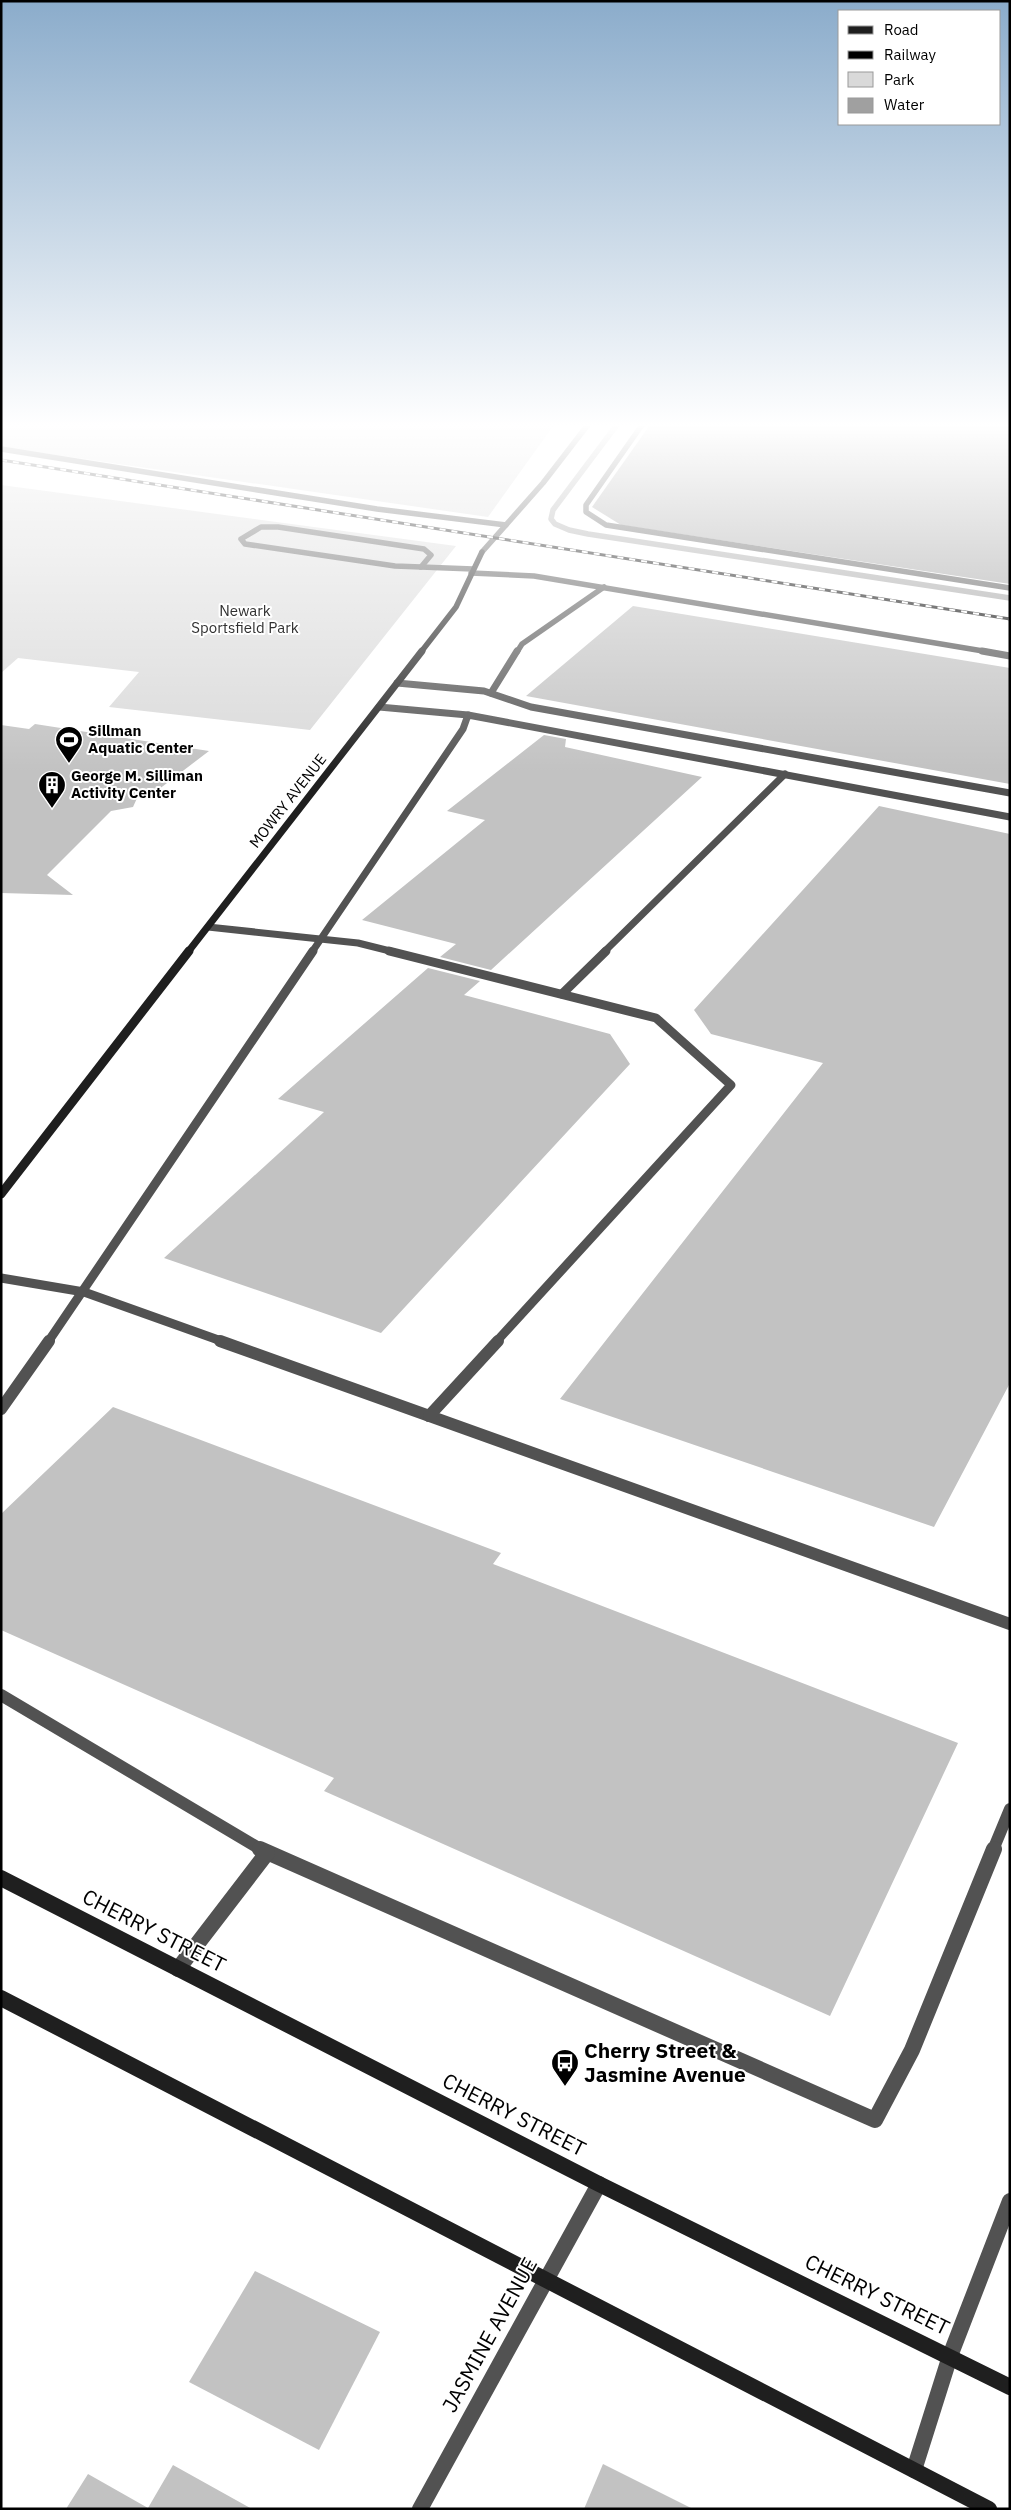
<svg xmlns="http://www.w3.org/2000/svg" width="1011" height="2510" font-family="'IBM Plex Sans',sans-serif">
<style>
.green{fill:#d9d9d9}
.water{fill:#a0a0a0}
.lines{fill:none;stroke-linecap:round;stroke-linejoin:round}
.stream{stroke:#a0a0a0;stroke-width:5.5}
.building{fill:#c2c2c2}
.service-far4{stroke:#525252;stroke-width:5.5}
.service-far3{stroke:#525252;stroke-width:7}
.service-far2{stroke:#525252;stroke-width:9}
.service-far1{stroke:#525252;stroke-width:12}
.service{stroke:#525252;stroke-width:16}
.minor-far1{stroke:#525252;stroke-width:5.5}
.minor{stroke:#525252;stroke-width:16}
.secondary-far3{stroke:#1f1f1f;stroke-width:5.5}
.secondary-far2{stroke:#1f1f1f;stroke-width:7}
.secondary-far1{stroke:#1f1f1f;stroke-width:9}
.secondary{stroke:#1f1f1f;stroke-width:16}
.rail-casing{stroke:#000;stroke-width:3}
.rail{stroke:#fff;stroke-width:2;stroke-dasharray:6;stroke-linecap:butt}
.labels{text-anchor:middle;stroke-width:4;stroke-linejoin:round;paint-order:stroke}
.far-park-label{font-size:15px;fill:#303030;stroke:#fff}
.far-poi-label{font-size:15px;font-weight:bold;fill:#000;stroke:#fff;text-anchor:start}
.far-street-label{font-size:15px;fill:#000;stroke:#fff}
.near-street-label{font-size:21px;fill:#000;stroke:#fff}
.near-poi-label{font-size:21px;font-weight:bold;fill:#000;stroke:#fff;text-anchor:start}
</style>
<rect width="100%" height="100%" fill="#fff"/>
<g class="green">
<polygon points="1,422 556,422 488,517 1,447"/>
<polygon points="1,485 456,546 310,730 109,707 139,672 18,658 1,673"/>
</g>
<polygon class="water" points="652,422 1010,422 1010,584 621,525 592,507"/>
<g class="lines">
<polyline class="stream" points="619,422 553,510 551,519 555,524 569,530 588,534 1010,598"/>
</g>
<g class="building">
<polygon points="633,606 1010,668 1010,784 526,696"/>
<polygon points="35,724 209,751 150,796 138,796 133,807 111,811 47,875 73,895 1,893 1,725 29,729"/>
<polygon points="544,735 566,739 565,747 702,777 491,970 440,957 456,944 362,920 485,820 447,811"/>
<polygon points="879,806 1010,834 1010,1383 934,1527 560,1399 823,1063 711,1034 694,1010"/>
<polygon points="428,968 480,981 464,995 610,1034 630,1064 381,1333 164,1258 324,1112 278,1099"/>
<polygon points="113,1407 501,1553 493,1564 958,1743 830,2016 324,1791 334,1778 1,1630 1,1514"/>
<polygon points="255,2271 380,2332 319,2450 189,2382"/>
<polygon points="603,2464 693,2509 584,2509"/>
<polygon points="173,2465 252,2509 66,2509 88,2474 148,2508"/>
</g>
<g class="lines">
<g class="service-far4">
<polyline points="644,422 586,505 586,512 606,525 1010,588"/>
<polyline points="1,449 377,509 506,525"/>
<polygon points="261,527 278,527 424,549 431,555 421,567 395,566 245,544 241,539"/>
<polyline points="421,567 473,569"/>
<polyline points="471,573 534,576 989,652"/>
<polyline points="517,652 522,644 604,587"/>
</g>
<g class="service-far3">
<polyline points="982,651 1010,656"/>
<polyline points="397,683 484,691 531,707 1010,793"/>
<polyline points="491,693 517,651"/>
<polyline points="379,707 468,715"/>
<polyline points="208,927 358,943 394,952"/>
<polyline points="312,952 463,729 468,715 1010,817"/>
<polyline points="604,952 785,774"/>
</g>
<g class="service-far2">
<polyline points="389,951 656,1018 731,1085 496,1342"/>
<polyline points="562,994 606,951"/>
<polyline points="1,1278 84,1292 224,1342"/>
<polyline points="48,1342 313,951"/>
</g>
<g class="service-far1">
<polyline points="220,1341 1010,1624"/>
<polyline points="1,1409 49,1341"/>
<polyline points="429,1416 498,1341"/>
<polyline points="1,1695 262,1850"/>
<polyline points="993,1850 1010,1809"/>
</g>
<g class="service">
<polyline points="260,1849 875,2120 912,2050 994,1849"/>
<polyline points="178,1969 267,1853"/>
<polyline points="914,2470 950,2356 1010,2201"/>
</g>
<polyline class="minor-far1" points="482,552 543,483 590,422"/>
<polyline class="minor" points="420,2509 599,2184"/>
<polyline class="secondary-far3" points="421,652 456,607 482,552"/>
<polyline class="secondary-far2" points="188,952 422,651"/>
<polyline class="secondary-far1" points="1,1194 189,951"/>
<g class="secondary">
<polyline points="1,1878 599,2184 1010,2387"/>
<polyline points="1,1998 989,2509"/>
</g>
<defs>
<polyline id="rail" points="1,460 1010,619"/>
</defs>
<use href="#rail" class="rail-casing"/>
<use href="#rail" class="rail"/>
</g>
<linearGradient id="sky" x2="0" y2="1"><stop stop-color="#8baccb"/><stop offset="0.55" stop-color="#fff"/><stop offset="1" stop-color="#fff" stop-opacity="0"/></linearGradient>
<rect width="1011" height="773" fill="url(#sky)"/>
<defs>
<symbol id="stadium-pin" viewBox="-11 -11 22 30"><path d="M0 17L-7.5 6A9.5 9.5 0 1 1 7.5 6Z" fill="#000" stroke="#fff"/><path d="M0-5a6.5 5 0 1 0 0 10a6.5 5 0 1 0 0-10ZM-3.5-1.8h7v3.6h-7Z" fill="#fff"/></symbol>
<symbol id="building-pin" viewBox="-11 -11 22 30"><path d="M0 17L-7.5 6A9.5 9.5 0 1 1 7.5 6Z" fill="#000" stroke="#fff"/><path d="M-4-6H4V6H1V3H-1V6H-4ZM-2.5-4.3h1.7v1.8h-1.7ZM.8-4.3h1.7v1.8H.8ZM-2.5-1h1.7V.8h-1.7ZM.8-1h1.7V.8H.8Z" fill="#fff"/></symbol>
<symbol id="bus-pin" viewBox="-11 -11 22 30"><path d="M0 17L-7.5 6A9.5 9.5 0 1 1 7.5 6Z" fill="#000" stroke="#fff"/><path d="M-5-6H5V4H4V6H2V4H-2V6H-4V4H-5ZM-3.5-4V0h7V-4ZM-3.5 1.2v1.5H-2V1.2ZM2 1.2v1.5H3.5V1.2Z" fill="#fff"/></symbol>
</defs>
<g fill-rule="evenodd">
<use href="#stadium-pin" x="53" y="724" width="32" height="43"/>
<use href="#building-pin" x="36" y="769" width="32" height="43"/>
<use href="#bus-pin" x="549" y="2047" width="32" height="43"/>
</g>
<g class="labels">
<g class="far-park-label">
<text x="245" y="616">Newark<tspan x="245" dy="17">Sportsfield Park</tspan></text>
</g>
<g class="far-poi-label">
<text x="88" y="736">Sillman<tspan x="88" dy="17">Aquatic Center</tspan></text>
<text x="71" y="781">George M. Silliman<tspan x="71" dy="17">Activity Center</tspan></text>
</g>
<g class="far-street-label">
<text transform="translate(288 801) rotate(-52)" y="5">MOWRY AVENUE</text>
</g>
<g class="near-street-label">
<text transform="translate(154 1931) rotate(27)" y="7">CHERRY STREET</text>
<text transform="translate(514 2115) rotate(27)" y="7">CHERRY STREET</text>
<text transform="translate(877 2295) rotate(26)" y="7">CHERRY STREET</text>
<text transform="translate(490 2335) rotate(-61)" y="7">JASMINE AVENUE</text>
</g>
<g class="near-poi-label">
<text x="584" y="2058">Cherry Street &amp;<tspan x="584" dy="24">Jasmine Avenue</tspan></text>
</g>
</g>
<rect width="1011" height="2510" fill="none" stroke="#000000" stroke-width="5"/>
<rect x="838" y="10" width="162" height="115" fill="#ffffff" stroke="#999999"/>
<rect x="848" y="26" width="25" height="8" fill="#1f1f1f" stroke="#999999"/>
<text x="884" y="35" font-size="15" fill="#000000">Road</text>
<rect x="848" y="51" width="25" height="8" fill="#000000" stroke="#999999"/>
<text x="884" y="60" font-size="15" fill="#000000">Railway</text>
<rect x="848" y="72" width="25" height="15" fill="#d9d9d9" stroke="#999999"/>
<text x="884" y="85" font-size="15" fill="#000000">Park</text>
<rect x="848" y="98" width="25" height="15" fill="#a0a0a0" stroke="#999999"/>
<text x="884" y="110" font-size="15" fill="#000000">Water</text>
</svg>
